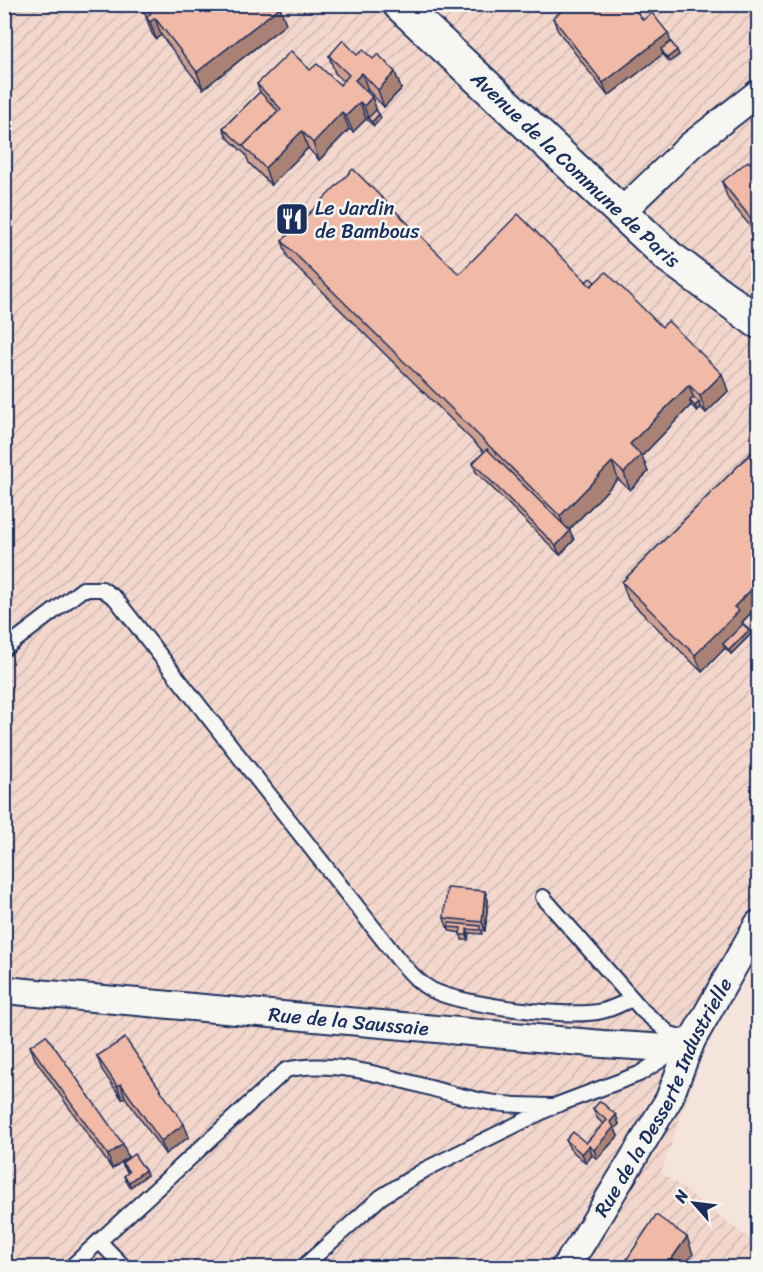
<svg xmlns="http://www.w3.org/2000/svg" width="763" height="1272" font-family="Sriracha,sans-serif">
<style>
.industrial{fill:url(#industrial-furrows)}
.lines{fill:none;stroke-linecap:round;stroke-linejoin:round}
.service-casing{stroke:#1b2f5e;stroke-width:18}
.minor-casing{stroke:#1b2f5e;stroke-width:30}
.tertiary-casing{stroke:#1b2f5e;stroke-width:36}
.service{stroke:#f6f6f2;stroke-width:14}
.minor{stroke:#f6f6f2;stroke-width:26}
.tertiary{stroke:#f6f6f2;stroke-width:32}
.wall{fill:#cfa090;stroke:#1b2f5e;stroke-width:1.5}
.shaded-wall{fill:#a98275;stroke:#1b2f5e;stroke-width:1.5}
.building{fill:#f1baa7;stroke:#1b2f5e;stroke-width:1.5}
.labels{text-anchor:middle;stroke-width:5;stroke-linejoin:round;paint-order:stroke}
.street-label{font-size:20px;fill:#1b2f5e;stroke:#f6f6f2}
.poi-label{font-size:20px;fill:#1b2f5e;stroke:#f6f6f2;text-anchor:start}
</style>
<defs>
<pattern id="industrial-furrows" width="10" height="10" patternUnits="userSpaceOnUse" patternTransform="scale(1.5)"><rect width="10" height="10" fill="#f3d7cc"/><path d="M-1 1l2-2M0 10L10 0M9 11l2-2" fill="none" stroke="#d0b9b2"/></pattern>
</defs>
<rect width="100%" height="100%" fill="#f4e4dc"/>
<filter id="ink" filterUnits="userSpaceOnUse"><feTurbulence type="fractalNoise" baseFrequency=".0167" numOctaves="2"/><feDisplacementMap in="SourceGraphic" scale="12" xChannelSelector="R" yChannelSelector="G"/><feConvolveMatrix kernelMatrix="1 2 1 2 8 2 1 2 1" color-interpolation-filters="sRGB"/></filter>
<g filter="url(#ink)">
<polygon class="industrial" points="5,5 758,5 758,901 661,1172 758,1245 758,1267 5,1268"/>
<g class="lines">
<defs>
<g id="service">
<path d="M4,649L83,589H102L115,598L398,959C408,970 418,983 432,990C461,1005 571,1019 602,1011C612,1009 623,1003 632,999"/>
<polyline points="543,897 643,1011 670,1034 687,1039"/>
<polyline points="554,1106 639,1074 675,1051"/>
<polyline points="99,1241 125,1268"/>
<path d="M70,1268L286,1070C347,1055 428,1092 489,1102C510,1106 532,1105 554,1106L426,1169L381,1197L302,1268"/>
</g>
<g id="minor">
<polyline points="620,213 691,145 758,93"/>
<path id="s1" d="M4,990L603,1044L667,1048L692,1040"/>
<path id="s2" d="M564,1268L580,1246L669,1099L692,1040L758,924"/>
</g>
<g id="tertiary">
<path id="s3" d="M399,4L669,257L758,322"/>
</g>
</defs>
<use href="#service" class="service-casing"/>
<use href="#minor" class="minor-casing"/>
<use href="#tertiary" class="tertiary-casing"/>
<use href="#service" class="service"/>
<use href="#minor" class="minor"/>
<use href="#tertiary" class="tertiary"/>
</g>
<g class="wall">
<polygon points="137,4 278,4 286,24 203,89 161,35 156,39 152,34 146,17 147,16"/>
<polygon points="553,18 643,20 671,42 679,55 669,62 663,54 608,96 558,31"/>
<polygon points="357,55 373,59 395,72 401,89 384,107 368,90 366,92 372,97 377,112 381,118 374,126 366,119 353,132 349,129 319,160 308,148 271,185 249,163 246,155 227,137 223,128 260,92 257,84 310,70 340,85 343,81 335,73 329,56"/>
<polygon points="759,157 759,237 728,199 722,182"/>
<polygon points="282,241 459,274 595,282 662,327 728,391 706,413 700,407 697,411 691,405 642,456 648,472 630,490 618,479 569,530 570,531 574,540 560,555 476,472 473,463 484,452 288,258"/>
<polygon points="759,445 759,605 742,622 749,630 751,634 731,654 725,648 702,672 628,599 622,582"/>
<polygon points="488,900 485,931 482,930 482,934 469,933 468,940 462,940 461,933 450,931 448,927 447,927 444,918"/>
<polygon points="30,1046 128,1157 112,1169 35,1059"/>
<polygon points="97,1056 189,1137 165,1154 125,1097 122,1099 102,1070"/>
<polygon points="593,1109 616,1115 619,1124 615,1129 618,1136 597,1159 592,1155 586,1163 570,1149 566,1140 586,1143 603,1124 597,1118"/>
<polygon points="122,1163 147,1175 130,1187 126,1181 124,1176 128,1173 124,1167"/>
</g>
<g class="shaded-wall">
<polygon points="280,7 286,24 203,89 197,72"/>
<polygon points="155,18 161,35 156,39 150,22"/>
<polygon points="668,33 672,46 661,49 663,54 608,96 603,83"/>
<polygon points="677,50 679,55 669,62 667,58"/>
<polygon points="395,72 401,89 384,107 378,90"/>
<polygon points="362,73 368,90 361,97 355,80"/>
<polygon points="372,97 378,114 368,118 364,106"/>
<polygon points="360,102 366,119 353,132 346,116"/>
<polygon points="342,112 349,129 319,160 313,143"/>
<polygon points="379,114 381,118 374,126 372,122"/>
<polygon points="302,131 308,148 271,185 265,168"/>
<polygon points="759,222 759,233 756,225"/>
<polygon points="722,374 728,391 706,413 700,396"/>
<polygon points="689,385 695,402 690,401 691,405 642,456 648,472 630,490 624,473 630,444"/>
<polygon points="699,402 700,407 697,411 695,406"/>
<polygon points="612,462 618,479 566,533 560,516"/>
<polygon points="570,531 574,540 560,555 556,546"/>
<polygon points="759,582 759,605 742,622 745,628 723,644 725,648 702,672 695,655 734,607"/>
<polygon points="749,630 751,634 731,654 729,650"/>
<polygon points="485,891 488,900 485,931 482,922"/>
<polygon points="467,929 469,933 468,940 467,935"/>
<polygon points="121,1084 125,1097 122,1099 117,1086"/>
<polygon points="616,1115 619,1124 615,1129 618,1136 597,1159 594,1150 610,1122"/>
<polygon points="184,1124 189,1137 165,1154 161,1141"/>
<polygon points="123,1144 128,1157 112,1169 108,1155"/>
<polygon points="589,1146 592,1155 586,1163 582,1154"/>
<polygon points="145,1170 147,1175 130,1187 129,1182"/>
<polygon points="687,1237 693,1254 683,1268 665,1268"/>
</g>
<g class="building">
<polygon points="145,4 278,4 280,7 197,72 155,18 150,22 146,17 151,13"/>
<polygon points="571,4 631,4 643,20 652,13 668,33 603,83 553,18"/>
<polygon points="343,40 357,55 363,50 373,59 378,54 395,72 378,90 362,73 355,80 372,97 364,106 360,102 346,116 342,112 313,143 302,131 265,168 243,146 281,109 257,84 291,51 310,70 317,64 340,85 349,75 329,56"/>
<polygon points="671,42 677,50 667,58 661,49"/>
<polygon points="260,92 278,111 243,146 223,128"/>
<polygon points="376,110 379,114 372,122 368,118"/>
<polygon points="759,157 759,222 756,225 722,182 748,161 750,163"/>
<polygon points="353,169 459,274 518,214 591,286 606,272 662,327 668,321 722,374 700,396 689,385 630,444 641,455 624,473 612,462 560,516 282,241"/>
<polygon points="590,278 595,282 591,286 586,282"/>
<polygon points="693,397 699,402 695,406 690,401"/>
<polygon points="759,445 759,582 734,607 739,611 695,655 622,582"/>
<polygon points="487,449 570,531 556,546 473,463"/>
<polygon points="743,624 749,630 729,650 723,644"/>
<polygon points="447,888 485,891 482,922 444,918"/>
<polygon points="449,923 480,926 480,930 467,929 467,935 460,935 461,928 448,927"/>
<polygon points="46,1035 123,1144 108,1155 30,1046"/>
<polygon points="125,1038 184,1124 161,1141 121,1084 117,1086 97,1056"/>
<polygon points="600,1101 616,1115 610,1122 614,1127 594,1150 589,1146 582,1154 566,1140 573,1132 586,1143 607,1120 593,1109"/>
<polygon points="134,1154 145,1170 129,1182 124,1176 129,1172 122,1163"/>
<polygon points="656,1215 687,1237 665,1268 621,1268"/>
</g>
</g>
<defs>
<symbol id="restaurant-square" viewBox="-11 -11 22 22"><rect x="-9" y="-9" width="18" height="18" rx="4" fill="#1b2f5e" stroke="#f6f6f2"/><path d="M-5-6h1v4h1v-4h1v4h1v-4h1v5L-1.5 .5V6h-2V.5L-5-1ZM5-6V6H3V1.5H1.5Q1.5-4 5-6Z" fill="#fff"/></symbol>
</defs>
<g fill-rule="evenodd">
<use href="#restaurant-square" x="273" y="200" width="38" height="38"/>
</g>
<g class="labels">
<g class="street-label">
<text dy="7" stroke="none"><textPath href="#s3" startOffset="242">Avenue de la Commune de Paris</textPath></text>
<text dy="7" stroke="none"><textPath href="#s1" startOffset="346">Rue de la Saussaie</textPath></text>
<text dy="7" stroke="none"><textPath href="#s2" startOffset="198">Rue de la Desserte Industrielle</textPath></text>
</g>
<g class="poi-label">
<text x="315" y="215">Le Jardin<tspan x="315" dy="23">de Bambous</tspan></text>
</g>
</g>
<rect width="763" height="1272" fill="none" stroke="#f6f6f2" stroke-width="24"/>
<rect x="12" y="12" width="739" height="1248" fill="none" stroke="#1b2f5e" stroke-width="2" filter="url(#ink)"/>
<g transform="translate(694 1203) rotate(298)" stroke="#f6f6f2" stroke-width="4.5" paint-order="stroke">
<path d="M0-4.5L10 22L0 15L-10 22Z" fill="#1b2f5e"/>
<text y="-9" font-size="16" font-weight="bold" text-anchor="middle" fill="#1b2f5e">N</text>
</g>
</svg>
